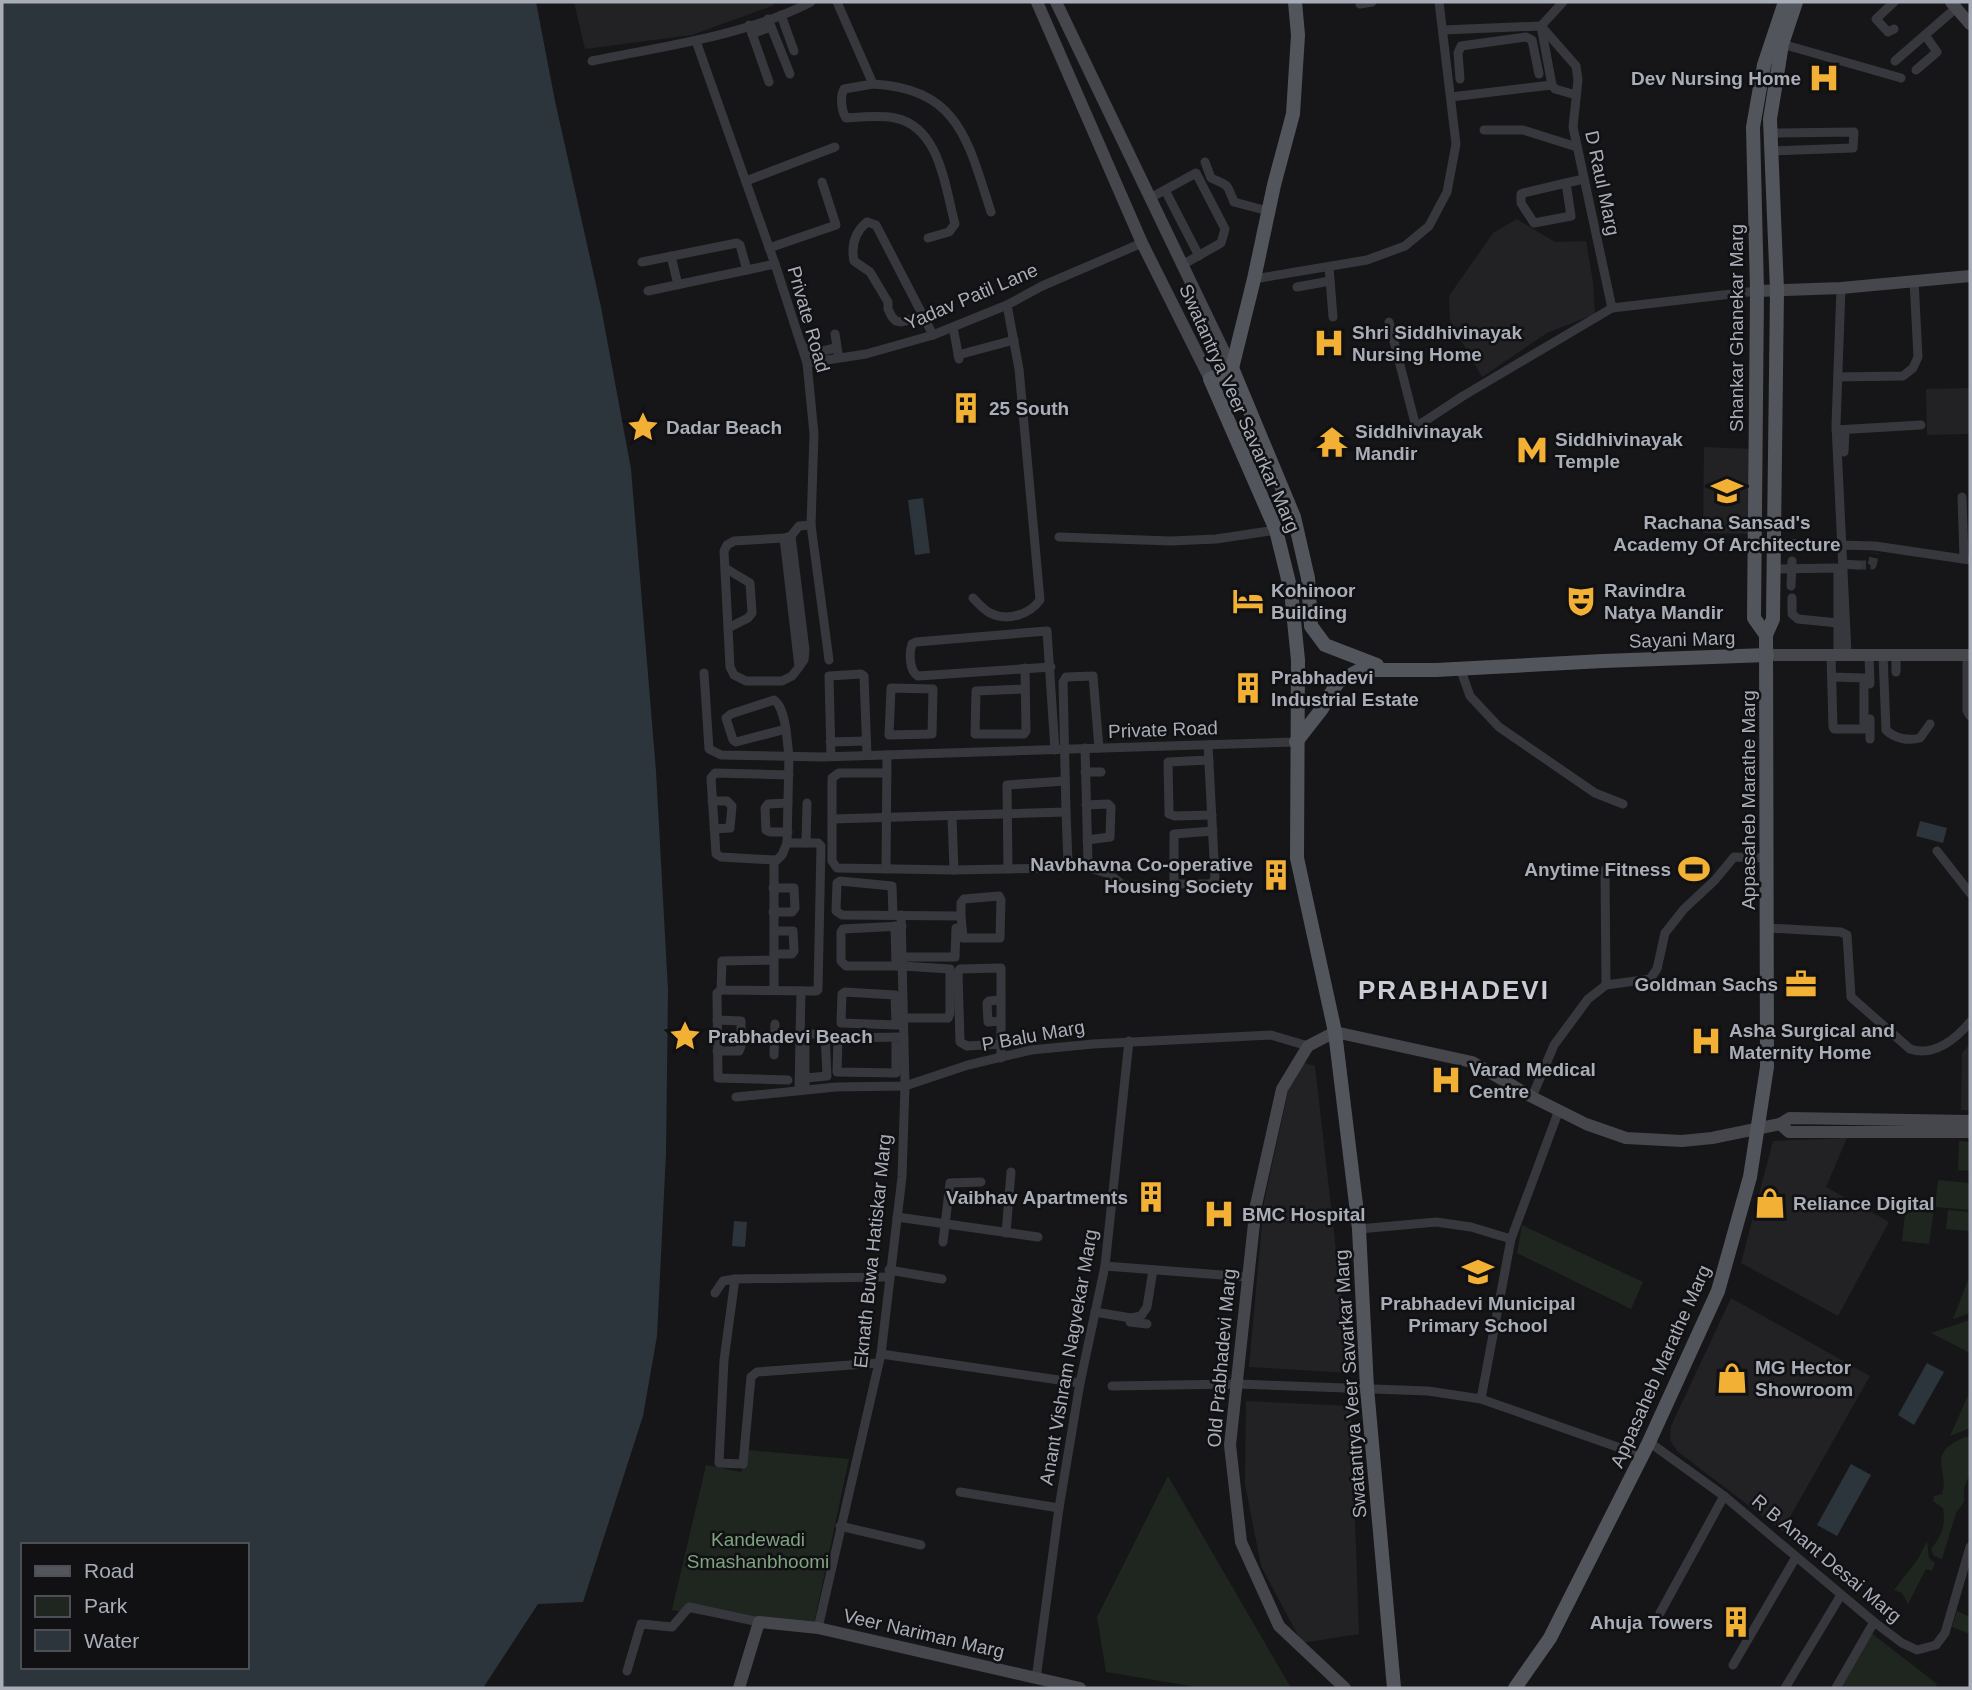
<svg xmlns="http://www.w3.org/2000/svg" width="1972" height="1690" font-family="Arial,sans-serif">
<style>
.built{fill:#222225}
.green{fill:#1e261f}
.water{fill:#2c353c;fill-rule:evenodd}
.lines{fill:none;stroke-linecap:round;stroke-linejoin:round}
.street-tunnel{stroke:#333438;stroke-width:9;stroke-dasharray:9 4.5;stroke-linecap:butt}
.street{stroke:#37383d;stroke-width:9}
.secondary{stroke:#45474d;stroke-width:12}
.primary{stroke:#53555c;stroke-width:14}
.labels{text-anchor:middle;stroke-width:5;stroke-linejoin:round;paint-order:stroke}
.poi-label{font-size:19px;font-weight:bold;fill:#a8adb8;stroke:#111113;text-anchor:start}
.street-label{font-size:19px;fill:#a8adb8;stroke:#111113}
.park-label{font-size:19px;fill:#7fa381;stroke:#111113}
.district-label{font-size:26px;font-weight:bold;letter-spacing:2px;fill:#c9ccd4;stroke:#111113}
</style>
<rect width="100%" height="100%" fill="#161618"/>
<g class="built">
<polygon points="574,2 773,2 774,5 692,35 585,49"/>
<polygon points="1517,219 1555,242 1586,241 1593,282 1595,314 1547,333 1482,377 1450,321 1449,296 1493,233"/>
<polygon points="1970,388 1970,434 1927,435 1926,389"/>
<polygon points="1704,447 1752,449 1750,534 1703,533"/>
<polygon points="1970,1044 1970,1110 1961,1110 1962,1053"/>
<polygon points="1302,1062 1315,1066 1350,1373 1249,1367 1264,1202 1291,1077"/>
<polygon points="1847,1138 1826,1187 1889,1222 1838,1316 1741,1263 1773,1141"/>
<polygon points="1731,1298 1870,1376 1782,1531 1677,1451 1670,1440 1671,1426"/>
<polygon points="1246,1401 1351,1406 1359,1634 1302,1643 1261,1566 1245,1484"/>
</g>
<g class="green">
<polygon points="1959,1141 1970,1142 1970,1171 1958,1170"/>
<polygon points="1938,1180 1970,1183 1970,1210 1935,1207"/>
<polygon points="1906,1205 1934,1209 1929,1244 1902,1241"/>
<polygon points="1948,1210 1970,1212 1970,1231 1946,1229"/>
<polygon points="1522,1225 1643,1282 1631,1309 1517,1253"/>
<polygon points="1970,1275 1970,1313 1953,1319"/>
<polygon points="1970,1320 1970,1353 1931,1333"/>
<polygon points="1970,1391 1970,1428 1950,1436"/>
<path d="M1965,1437H1969L1970,1473L1964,1488V1502L1956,1513L1942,1559L1934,1556L1931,1549C1942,1535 1946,1526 1943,1508L1933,1501L1934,1496L1942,1494C1950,1468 1924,1455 1965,1437Z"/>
<polygon points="748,1450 849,1459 812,1633 672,1610 706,1465 741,1472"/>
<polygon points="1168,1476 1291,1688 1203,1688 1106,1672 1097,1617"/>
<polygon points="1927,1541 1929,1558 1935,1563 1932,1571 1926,1569 1908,1604 1902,1593 1894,1590 1918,1559"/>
<polygon points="1957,1611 1970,1617 1970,1634 1952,1627"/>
<polygon points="1865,1628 1937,1684 1935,1688 1831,1688"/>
</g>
<g class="water">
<path d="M2,2H536L555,101L601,307L631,469L656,771L668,990L666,1153L657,1336L643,1416L583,1602L538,1604L483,1688H2ZM23,1545H247V1667H23Z"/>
<polygon points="923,498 930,553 915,555 908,500"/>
<polygon points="1920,821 1947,828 1943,843 1916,836"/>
<polygon points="734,1221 747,1222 745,1247 732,1246"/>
<polygon points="1927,1363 1944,1372 1914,1425 1898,1415"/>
<polygon points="1851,1464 1871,1475 1837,1536 1817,1525"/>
</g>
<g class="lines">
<polyline class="street-tunnel" points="1857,565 1872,565 1875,553"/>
<g class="street">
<path d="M837,2L873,84C960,89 968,142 991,212"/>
<polyline points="1563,2 1541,26 1576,66 1578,80 1573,127 1612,308"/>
<polyline points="1894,2 1876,19 1888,32 1894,29"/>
<polyline points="1360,4 1372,2"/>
<polyline points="781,15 794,51"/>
<polyline points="768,19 790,74"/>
<polyline points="749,25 769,82"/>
<polyline points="1443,30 1541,26 1552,85 1555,89 1576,95"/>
<polyline points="752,34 771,27"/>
<polyline points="696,41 775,264 807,363 814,434 811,525 829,660"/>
<polyline points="1782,44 1901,78"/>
<path d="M592,61C664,46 745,36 811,2"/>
<polyline points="1895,61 1956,8"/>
<polyline points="1916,70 1937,52 1925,35"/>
<polyline points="1460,79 1458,53 1461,46 1526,37 1532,40 1539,74"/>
<path d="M873,84L844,89C840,96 841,110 846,118C862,117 879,115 895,118C940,127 945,187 955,224L949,232L928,238"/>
<polyline points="1451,97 1552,85"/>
<polyline points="1484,130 1523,130 1577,147"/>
<polyline points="1771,133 1854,132 1853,148 1771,151"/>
<path d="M1205,162L1211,178C1229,186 1226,182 1234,202L1268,211"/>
<polyline points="746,181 835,147"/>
<polyline points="1566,183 1571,216 1534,223 1521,203 1521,194 1523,193 1566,183 1584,179"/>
<polyline points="1165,190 1199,256"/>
<polyline points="1152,197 1196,173 1225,229 1221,243 1182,265"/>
<polyline points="769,248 836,225 822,182"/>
<polyline points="671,256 678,285"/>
<polyline points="642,262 737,243 740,245 747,270"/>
<polyline points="1329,267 1333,317"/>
<polyline points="1254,279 1367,260 1405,246 1429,226 1447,192 1456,144 1439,2"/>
<polyline points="1297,287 1330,281"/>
<polyline points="1841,288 1836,425 1847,654"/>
<polyline points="648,291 775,264"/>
<path d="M923,317L900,322L896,321L892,317L888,309V302L870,272L854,261C851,246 855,232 867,222L876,225L933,335"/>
<polyline points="1389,322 1416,427"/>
<polyline points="953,327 959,359"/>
<polyline points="835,334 838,353"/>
<polyline points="805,345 810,354 835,348"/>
<polyline points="958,355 1014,340"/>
<polyline points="807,363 866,354 933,335 1007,305 1042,286 1142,243"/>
<polyline points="1838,377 1903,376 1913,368 1918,357 1914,280"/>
<polyline points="1836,430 1921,425"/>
<polyline points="1402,436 1463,396 1612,308 1757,291"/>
<polyline points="1844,452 1845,430"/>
<polyline points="1962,497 1964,559"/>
<polyline points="791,536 805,650 804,660 799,667"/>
<polyline points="1059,537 1171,541 1216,539 1276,530"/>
<polyline points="784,538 799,667 792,676 782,681 746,681 734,675 730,667 724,551 727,545 734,541 784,538 791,536 799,526 811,525"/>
<polyline points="1773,543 1875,546 1970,560"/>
<polyline points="1843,564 1857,565"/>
<polyline points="725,568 750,583 752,613 748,618 728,628"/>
<polyline points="1773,569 1836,568 1838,571 1838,655"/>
<polyline points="1791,586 1792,561"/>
<path d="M973,598C978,603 984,610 990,613C1008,622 1030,614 1040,600L1019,369L1007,305"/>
<polyline points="1792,598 1792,614 1798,619 1838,623"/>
<polyline points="1831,655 1833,727 1834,729 1864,729 1864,678 1832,677"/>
<polyline points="1869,655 1870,684"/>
<path d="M1883,655L1886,730C1895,739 1909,741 1920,738L1930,724"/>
<polyline points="1896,655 1896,672"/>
<polyline points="1967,655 1967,711 1970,716"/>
<path d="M1051,667L918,676C909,671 909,653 912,644L916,642L1047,631L1055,750"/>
<polyline points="1025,668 1026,731 1024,734 975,734 976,691 1025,689"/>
<polyline points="1460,668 1470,696 1499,727 1595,793 1623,804"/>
<polyline points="704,673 709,749 721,755 822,757 1296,742"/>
<polygon points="891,688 933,689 932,734 889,735"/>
<polyline points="1870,719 1870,739"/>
<path d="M786,729L736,742L733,740L726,718L731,714L774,700C782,705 784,720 786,729L789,757L787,843"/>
<polyline points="830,742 866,741"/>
<path d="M1208,745C1210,789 1213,834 1215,878L1212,884H1176L1174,881V834L1213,831"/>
<polyline points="1085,748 1088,862 1090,868 1109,874 1124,886 1138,885"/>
<polyline points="831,756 829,676 861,674 864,676 867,755"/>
<polyline points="1209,760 1168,762 1169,811 1169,814 1175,816 1212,815"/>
<polyline points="1085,772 1101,772"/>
<polyline points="887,773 839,773 832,778 832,861 837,868 954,870 1064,868 1068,863 1066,812"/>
<polyline points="712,801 727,801 732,806 730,828 714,829"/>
<polyline points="1086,805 1108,804 1111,807 1110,837 1087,840"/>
<polyline points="952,817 954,870"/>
<polyline points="832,819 1066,812 1063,682 1066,677 1093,676 1099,748"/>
<polyline points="788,832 770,832 766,830 765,808 768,804 788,803"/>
<polyline points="806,843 807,803"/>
<polyline points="1937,851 1970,893"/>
<polyline points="775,860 721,857 716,854 711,778 715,773 789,775"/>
<polyline points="886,869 887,755"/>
<polyline points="1008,869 1007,785 1065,781"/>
<polyline points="1605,870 1606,985"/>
<polyline points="773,888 794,888 795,908 792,912 773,912"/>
<polyline points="893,915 892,886 840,881 837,883 836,911 842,915 961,916 961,903 964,899 999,896 1001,900 1000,938 963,938 961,916"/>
<polyline points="895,926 896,966"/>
<polyline points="902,926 843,929 841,932 841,961 846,966 902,966 950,969 950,1013 948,1018 903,1018"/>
<path d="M1767,928L1841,932L1847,935L1851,997L1910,1049C1934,1057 1956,1039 1970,1022"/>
<polyline points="774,931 793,931 794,951 792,954 774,954"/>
<polyline points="902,957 955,957 956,928"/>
<polyline points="774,960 722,961 721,990 816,991 818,990 821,846 818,843 787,843 782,855 774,863 774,990"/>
<polyline points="721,990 717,993 718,1078 788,1080"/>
<polyline points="717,1020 741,1021 741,1046 739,1051 717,1051"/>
<polyline points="1001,1021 988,1022 987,1003 989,1001 1001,1000"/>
<polyline points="896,1025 895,995 845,992 842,994 841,1023 843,1023 896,1025 903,1025"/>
<polyline points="896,1037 896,1073 837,1072 838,1038 904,1037"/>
<polyline points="774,1038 800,1038"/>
<polyline points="1001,1044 967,1046 960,1042 958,972 960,969 1001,968 1001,1058"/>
<polyline points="774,1055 775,1024"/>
<polyline points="805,1089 805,1037 807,1034 825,1034 827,1076 806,1078"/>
<polyline points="799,1090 801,991"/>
<polyline points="736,1097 836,1087 905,1086 968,1065 1031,1050 1093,1044 1271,1035 1308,1046"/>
<polyline points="1532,1097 1554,1045 1588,999 1606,985 1650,979 1657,969 1665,933 1684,909 1715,880 1734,857 1765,858"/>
<polyline points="897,1217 1038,1237"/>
<polyline points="1359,1229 1436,1222 1471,1227 1511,1239"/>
<polyline points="1006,1233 1011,1172"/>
<polyline points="943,1242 950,1183 981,1182"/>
<polyline points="1105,1266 1248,1277"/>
<polyline points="889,1270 942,1279"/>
<polyline points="735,1279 724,1360 719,1463 743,1464 751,1377 757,1372 878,1363"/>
<polyline points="715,1293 723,1281 735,1279 889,1277"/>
<polyline points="1095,1312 1131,1318 1141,1316 1147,1307 1153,1270"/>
<polyline points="1130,1322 1147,1324"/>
<polyline points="881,1354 1080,1383"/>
<polyline points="1112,1386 1237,1384 1428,1391 1481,1399 1643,1456"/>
<polyline points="1481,1399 1511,1239 1559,1110"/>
<polyline points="1649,1442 1724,1496 1874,1622 1902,1643 1917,1650 1936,1645 1945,1633 1970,1547"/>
<polyline points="960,1492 1059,1508"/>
<polyline points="840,1526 921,1545"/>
<polyline points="1660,1613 1724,1496"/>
<polyline points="818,1628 881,1354 902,1177 905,1086 901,915"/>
<polyline points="1733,1665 1796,1557"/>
<polyline points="627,1671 641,1624 672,1627 689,1607 759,1622"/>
<polyline points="1036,1679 1059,1508 1080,1383 1105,1266 1129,1041"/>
<polyline points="1785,1688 1841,1595"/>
<polyline points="1836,1688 1874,1622"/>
</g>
<g class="secondary">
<polyline points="1037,2 1142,243 1210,379"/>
<polyline points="1056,2 1232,368"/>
<polyline points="1951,2 1970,24"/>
<polyline points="1757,291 1841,288 1970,276"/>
<polyline points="1767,655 1970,655"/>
<polyline points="1780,1124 1789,1132 1970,1132"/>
<polyline points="739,1688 759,1622 818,1628 1080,1688"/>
<polyline points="1345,1688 1279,1626 1241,1542 1230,1445 1256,1205 1282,1089 1308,1046 1335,1032 1472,1062 1532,1097 1586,1124 1626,1138 1682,1141 1712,1138 1780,1124 1790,1118 1970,1121"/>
</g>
<g class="primary">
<polyline points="1295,2 1298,35 1293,114 1274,185 1254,279 1232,368 1210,379 1276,530 1291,591 1298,660 1297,858 1335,1032 1359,1229 1367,1388 1394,1688"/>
<polyline points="1232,368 1294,517 1308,578 1311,626 1325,645 1377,665"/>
<polyline points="1766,635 1773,619 1777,290 1770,119 1782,44 1796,2"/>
<polyline points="1296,742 1321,710 1338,682 1360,670 1436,670 1603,661 1767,655"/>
<polyline points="1515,1688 1550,1638 1649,1442 1718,1291 1750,1177 1767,1067 1766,635 1754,618 1757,291 1753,127 1764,65 1785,2"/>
</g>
</g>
<defs>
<symbol id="hospital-bare" viewBox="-9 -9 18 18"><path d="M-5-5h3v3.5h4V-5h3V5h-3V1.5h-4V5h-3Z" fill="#f2b134" stroke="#111113" stroke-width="2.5" paint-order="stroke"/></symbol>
<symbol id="building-bare" viewBox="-9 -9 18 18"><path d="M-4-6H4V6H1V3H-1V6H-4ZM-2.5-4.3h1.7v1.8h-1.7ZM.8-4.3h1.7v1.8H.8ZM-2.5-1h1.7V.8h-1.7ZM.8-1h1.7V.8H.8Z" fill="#f2b134" stroke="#111113" stroke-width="2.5" paint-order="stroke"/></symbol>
<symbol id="sight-bare" viewBox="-9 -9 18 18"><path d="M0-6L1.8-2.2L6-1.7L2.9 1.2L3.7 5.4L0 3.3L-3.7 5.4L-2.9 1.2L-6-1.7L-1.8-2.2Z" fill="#f2b134" stroke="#111113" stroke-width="2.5" paint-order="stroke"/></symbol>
<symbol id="temple-bare" viewBox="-9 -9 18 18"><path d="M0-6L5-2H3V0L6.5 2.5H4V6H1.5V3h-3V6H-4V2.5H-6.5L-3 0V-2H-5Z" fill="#f2b134" stroke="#111113" stroke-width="2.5" paint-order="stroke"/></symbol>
<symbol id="metro-bare" viewBox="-9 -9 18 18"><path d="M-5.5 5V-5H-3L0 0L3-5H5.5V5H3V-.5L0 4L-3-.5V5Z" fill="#f2b134" stroke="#111113" stroke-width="2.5" paint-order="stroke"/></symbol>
<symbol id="university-bare" viewBox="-9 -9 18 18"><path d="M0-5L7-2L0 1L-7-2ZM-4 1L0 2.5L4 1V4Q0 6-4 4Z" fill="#f2b134" stroke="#111113" stroke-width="2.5" paint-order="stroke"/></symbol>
<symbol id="hotel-bare" viewBox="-9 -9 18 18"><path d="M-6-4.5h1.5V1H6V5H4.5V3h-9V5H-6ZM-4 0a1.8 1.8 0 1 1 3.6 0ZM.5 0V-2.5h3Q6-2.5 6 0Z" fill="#f2b134" stroke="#111113" stroke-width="2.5" paint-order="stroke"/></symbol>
<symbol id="theatre-bare" viewBox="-9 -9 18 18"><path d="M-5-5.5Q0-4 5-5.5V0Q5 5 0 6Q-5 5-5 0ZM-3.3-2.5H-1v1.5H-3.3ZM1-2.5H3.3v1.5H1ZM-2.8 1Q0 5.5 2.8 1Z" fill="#f2b134" stroke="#111113" stroke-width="2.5" paint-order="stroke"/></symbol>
<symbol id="stadium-bare" viewBox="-9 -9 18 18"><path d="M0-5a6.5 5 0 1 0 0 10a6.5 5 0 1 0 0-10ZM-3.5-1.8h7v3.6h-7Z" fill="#f2b134" stroke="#111113" stroke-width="2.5" paint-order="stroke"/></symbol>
<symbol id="office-bare" viewBox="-9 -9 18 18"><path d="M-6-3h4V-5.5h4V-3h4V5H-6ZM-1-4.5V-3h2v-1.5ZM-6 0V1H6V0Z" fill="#f2b134" stroke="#111113" stroke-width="2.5" paint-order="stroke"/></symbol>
<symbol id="shop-bare" viewBox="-9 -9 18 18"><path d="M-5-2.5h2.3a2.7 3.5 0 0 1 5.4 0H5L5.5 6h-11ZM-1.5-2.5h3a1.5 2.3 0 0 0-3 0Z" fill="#f2b134" stroke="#111113" stroke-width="2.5" paint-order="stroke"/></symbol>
<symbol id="school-bare" viewBox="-9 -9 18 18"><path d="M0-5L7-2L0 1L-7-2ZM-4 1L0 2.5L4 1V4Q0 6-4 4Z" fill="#f2b134" stroke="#111113" stroke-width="2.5" paint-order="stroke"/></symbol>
</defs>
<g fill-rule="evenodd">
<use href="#hospital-bare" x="1802" y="56" width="44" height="44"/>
<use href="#hospital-bare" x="1307" y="321" width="44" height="44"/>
<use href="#building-bare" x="944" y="386" width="44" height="44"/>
<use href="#sight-bare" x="621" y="405" width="44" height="44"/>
<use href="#temple-bare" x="1310" y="420" width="44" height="44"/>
<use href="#metro-bare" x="1510" y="428" width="44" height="44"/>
<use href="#university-bare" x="1705" y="469" width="44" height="44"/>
<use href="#hotel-bare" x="1226" y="579" width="44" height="44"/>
<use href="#theatre-bare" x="1559" y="579" width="44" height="44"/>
<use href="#building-bare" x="1226" y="666" width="44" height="44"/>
<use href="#stadium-bare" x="1672" y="847" width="44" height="44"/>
<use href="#building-bare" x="1254" y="853" width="44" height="44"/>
<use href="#office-bare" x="1779" y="962" width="44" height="44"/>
<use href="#sight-bare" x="663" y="1014" width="44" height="44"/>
<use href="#hospital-bare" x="1684" y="1019" width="44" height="44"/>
<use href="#hospital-bare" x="1424" y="1058" width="44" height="44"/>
<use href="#building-bare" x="1129" y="1175" width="44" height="44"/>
<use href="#shop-bare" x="1748" y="1181" width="44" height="44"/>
<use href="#hospital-bare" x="1197" y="1192" width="44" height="44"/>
<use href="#school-bare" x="1456" y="1250" width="44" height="44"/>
<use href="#shop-bare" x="1710" y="1356" width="44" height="44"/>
<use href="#building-bare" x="1714" y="1600" width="44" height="44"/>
</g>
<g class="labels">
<g class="poi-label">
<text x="1801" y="85" text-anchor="end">Dev Nursing Home</text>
<text x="1352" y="339">Shri Siddhivinayak<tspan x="1352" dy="22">Nursing Home</tspan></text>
<text x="989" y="415">25 South</text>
<text x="666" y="434">Dadar Beach</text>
<text x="1355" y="438">Siddhivinayak<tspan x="1355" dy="22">Mandir</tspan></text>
<text x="1555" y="446">Siddhivinayak<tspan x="1555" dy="22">Temple</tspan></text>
<text x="1727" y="529" text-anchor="middle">Rachana Sansad's<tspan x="1727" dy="22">Academy Of Architecture</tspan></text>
<text x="1271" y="597">Kohinoor<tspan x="1271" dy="22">Building</tspan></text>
<text x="1604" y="597">Ravindra<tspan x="1604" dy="22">Natya Mandir</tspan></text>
<text x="1271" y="684">Prabhadevi<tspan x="1271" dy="22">Industrial Estate</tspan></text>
<text x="1253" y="871" text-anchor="end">Navbhavna Co-operative<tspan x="1253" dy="22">Housing Society</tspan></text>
<text x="1671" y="876" text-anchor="end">Anytime Fitness</text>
<text x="1778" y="991" text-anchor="end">Goldman Sachs</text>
<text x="1729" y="1037">Asha Surgical and<tspan x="1729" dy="22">Maternity Home</tspan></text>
<text x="708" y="1043">Prabhadevi Beach</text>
<text x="1469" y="1076">Varad Medical<tspan x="1469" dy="22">Centre</tspan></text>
<text x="1128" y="1204" text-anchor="end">Vaibhav Apartments</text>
<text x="1793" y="1210">Reliance Digital</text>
<text x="1242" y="1221">BMC Hospital</text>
<text x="1478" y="1310" text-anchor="middle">Prabhadevi Municipal<tspan x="1478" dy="22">Primary School</tspan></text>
<text x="1755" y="1374">MG Hector<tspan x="1755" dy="22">Showroom</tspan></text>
<text x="1713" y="1629" text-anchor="end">Ahuja Towers</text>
</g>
<g class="street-label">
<text transform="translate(1603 183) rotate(78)" y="7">D Raul Marg</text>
<text transform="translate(971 296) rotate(-23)" y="7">Yadav Patil Lane</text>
<text transform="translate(809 319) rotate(74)" y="7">Private Road</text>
<text transform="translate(1736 328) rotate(-90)" y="7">Shankar Ghanekar Marg</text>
<text transform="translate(1240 408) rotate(66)" y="7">Swatantrya Veer Savarkar Marg</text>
<text transform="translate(1682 639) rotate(-2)" y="7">Sayani Marg</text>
<text transform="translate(1163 729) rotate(-2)" y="7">Private Road</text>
<text transform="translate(1748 800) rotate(-90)" y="7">Appasaheb Marathe Marg</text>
<text transform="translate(1033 1035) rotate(-10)" y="7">P Balu Marg</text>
<text transform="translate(872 1251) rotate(-84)" y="7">Eknath Buwa Hatiskar Marg</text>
<text transform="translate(1068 1357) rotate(-80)" y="7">Anant Vishram Nagvekar Marg</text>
<text transform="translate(1221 1358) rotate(-85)" y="7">Old Prabhadevi Marg</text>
<text transform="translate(1660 1366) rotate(-66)" y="7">Appasaheb Marathe Marg</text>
<text transform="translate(1350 1384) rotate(-94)" y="7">Swatantrya Veer Savarkar Marg</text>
<text transform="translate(1827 1558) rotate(40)" y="7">R B Anant Desai Marg</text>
<text transform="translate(924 1633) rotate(13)" y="7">Veer Nariman Marg</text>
</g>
<g class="park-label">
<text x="758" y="1546">Kandewadi<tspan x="758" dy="22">Smashanbhoomi</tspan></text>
</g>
<g class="district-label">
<text x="1454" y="999">PRABHADEVI</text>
</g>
</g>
<rect width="1972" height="1690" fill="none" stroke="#a8adb8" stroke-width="7"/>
<rect x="21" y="1543" width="228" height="126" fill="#111113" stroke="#4d4f55" stroke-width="2"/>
<rect x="35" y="1566" width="35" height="10" fill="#53555c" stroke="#4d4f55" stroke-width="2"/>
<text x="84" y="1578" font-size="21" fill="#a8adb8">Road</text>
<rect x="35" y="1596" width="35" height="21" fill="#1e261f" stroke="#4d4f55" stroke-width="2"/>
<text x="84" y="1613" font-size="21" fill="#a8adb8">Park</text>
<rect x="35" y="1630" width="35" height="21" fill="#2c353c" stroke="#4d4f55" stroke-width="2"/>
<text x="84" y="1648" font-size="21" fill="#a8adb8">Water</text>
</svg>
